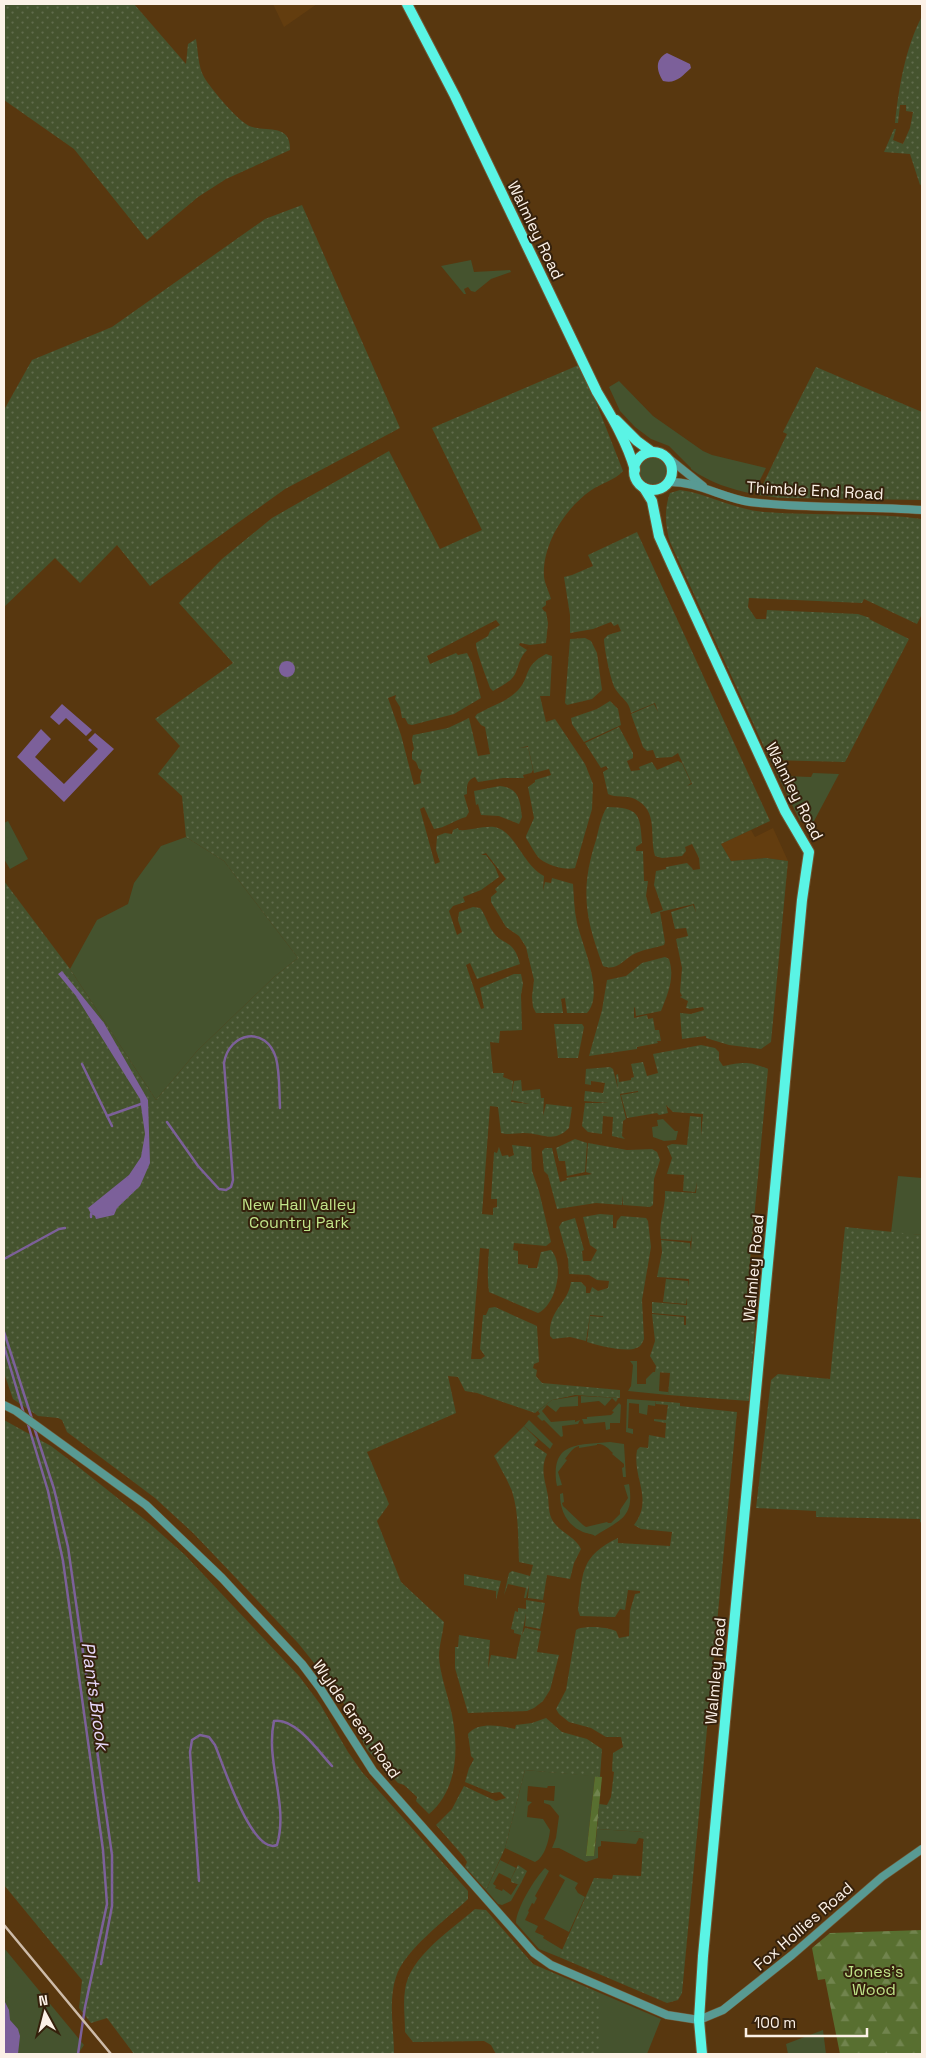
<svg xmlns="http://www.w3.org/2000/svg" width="926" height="2058" font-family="'Space Grotesk',sans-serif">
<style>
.built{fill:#633d0f}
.grass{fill:#45532e}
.forest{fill:url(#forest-firs)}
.park{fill:url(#park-dots)}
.water{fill:#7c609a}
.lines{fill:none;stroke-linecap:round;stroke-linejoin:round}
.stream{stroke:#7c609a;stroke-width:2.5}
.minor-casing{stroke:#725532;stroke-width:9}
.major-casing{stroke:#725532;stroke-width:12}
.minor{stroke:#589a93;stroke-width:8}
.major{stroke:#5af4e5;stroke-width:10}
.rail{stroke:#cdbba9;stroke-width:2.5}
.labels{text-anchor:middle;stroke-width:4;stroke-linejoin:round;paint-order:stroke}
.street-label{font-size:16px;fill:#fcf1e7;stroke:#35210c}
.park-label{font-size:16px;fill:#c1e589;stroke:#35210c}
.water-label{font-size:18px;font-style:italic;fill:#e9d9fc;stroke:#35210c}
</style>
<defs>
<pattern id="forest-firs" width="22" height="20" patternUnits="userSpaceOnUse" patternTransform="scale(1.25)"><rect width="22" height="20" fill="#586f30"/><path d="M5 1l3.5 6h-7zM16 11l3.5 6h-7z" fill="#71844e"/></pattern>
<pattern id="park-dots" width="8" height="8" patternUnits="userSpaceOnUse" patternTransform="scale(1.25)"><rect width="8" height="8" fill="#45532e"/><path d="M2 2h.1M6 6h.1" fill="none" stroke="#616c4c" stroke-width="1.8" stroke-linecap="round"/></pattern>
</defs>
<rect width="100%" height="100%" fill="#58370f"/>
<g class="built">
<polygon points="273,4 317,4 284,27"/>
<polygon points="773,828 788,861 766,858 731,861 721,844 751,830 755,837"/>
</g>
<g class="grass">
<polygon points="471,260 474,272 510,270 511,272 491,279 475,292 471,291 468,287 464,289 466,294 464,294 441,266"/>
<path d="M619,381L653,416L703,451L712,455L766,468L753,494C731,489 710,483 691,469V468L669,446L651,439L635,427L620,411L609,387Z"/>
<circle cx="653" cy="471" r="13"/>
<polygon points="770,760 782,761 782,776 811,777 813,773 839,774 813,823 800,821"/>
<polygon points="8,821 28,859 10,869 4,859 4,823"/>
<polygon points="186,837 224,861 298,958 274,977 197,1051 156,1100 70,969 97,920 128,904 134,883 161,846"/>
<polygon points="663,1119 675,1131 678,1131 676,1140 664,1141 653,1137 652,1127 658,1126 657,1120"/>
<polygon points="898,1176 922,1178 922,1235 891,1233"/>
<polygon points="630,1361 637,1361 637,1384 646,1384 646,1379 653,1372 660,1372 659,1391 668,1392 668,1395 628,1391 631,1386 633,1365"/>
<polygon points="578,1396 578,1406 560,1407 556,1412 547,1405 542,1411 551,1422 575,1420 575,1422 580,1420 578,1424 562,1426 563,1436 561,1437 544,1420 542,1421 537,1416 540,1414 538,1411 552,1400"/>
<polygon points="581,1396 618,1398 616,1402 612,1398 605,1406 599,1401 581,1403"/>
<polygon points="627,1399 656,1401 655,1406 648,1405 647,1415 639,1413 639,1404 629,1403 628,1428 633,1429 633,1434 626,1432"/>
<polygon points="619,1403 621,1405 620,1423 610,1423 610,1429 606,1430 605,1422 584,1424 582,1419 587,1419 587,1417 611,1415 614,1412 612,1411"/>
<polygon points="529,1420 553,1444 550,1449 524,1426"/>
<path d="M610,1442L624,1444L626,1477H623L622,1468L624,1467V1464L612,1454L613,1453C609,1449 604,1443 597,1444V1445L579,1448V1446C573,1447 569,1454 565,1459L567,1460L558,1472L562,1485L557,1486C550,1442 576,1445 610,1442Z"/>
<path d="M629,1484C635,1519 619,1520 595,1536C591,1533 587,1534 583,1532C567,1525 560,1511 560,1494L563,1493L564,1502L562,1503L563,1506L583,1525L586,1527L607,1522L608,1523H611L620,1514V1510L628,1498L624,1485Z"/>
<path d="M525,1770L595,1776L586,1856H594L597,1829L644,1832V1839L639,1838L636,1844L601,1841V1846L598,1847V1858L586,1862L559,1848H552L556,1838L559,1816L550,1805L544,1803V1800L554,1801L555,1786H548L547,1788L528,1786L527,1801L532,1802L528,1806L527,1817L543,1819L550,1830C549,1841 544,1858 535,1862L505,1848Z"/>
<polygon points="500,1860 516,1868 511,1879 499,1873 493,1884 496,1886 495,1888 502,1891 503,1889 511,1895 518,1884 520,1885 511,1901 502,1905 498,1904 486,1890"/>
<path d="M545,1868L549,1871L535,1896L537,1898L534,1904L532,1903L528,1911L529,1912L525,1920L538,1926L535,1932L544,1936L543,1938L563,1950L559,1957L539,1949L516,1923C516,1909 535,1878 545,1868Z"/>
<polygon points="560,1874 578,1883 575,1888 578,1893 585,1897 569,1932 544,1919 565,1880 559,1876"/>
<polygon points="4,1948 84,2045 78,2054 4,2054"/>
<polygon points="600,1993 661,2019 647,2054 600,2054"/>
<polygon points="823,2030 826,2054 788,2054 786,2044"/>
</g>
<g class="forest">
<polygon points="595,1776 602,1777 594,1856 586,1856"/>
<polygon points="922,1930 922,2054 840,2054 825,1979 818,1980 812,1948 830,1933"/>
</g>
<g class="park">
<path d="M4,4H134L186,64L188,44L196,39C198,50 198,67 204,77C211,89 234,116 246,124C261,135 291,120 290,150L226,179L198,197L147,240L74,149L4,100Z"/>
<path d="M922,16V184L920,185L910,154L884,152L894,129H896L893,140L903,144L910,128L913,112L906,111V105H900L898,123H895C899,87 905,49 922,16Z"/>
<polygon points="302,205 400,428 285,489 150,586 117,545 80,583 55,558 4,607 4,410 32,360 112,327 265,219"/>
<path d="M581,364L623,471C614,481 601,483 590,491C565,509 542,544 544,577C545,584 549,592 551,599L546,601V605L542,608L544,611L546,612L548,623L546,643L530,645L520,643L519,645L527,650C520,657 519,664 516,672C512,682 501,686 493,691L490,688C487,679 475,649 476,643L488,636L490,631L500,625L496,620L427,656L430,664L456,653L458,655L467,653L472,663L481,698L454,714L412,725L408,724L405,718H402L400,707L395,699L396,695L388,698L401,735L414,785L421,783L420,777L422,770L419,769L416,762L412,759V752L414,749L412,739L413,735L448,728L469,718L478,756L490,754L485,727L481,725L475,717L477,714C489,707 505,702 515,693C532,678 521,667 546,654L552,656L550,696H540L546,722L555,719L585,764L593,784L592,809L575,868C566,871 547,865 540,859C534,853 531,845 526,838V836L534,818L528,787L535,782V780L551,775L549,769L534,773L528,746L519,748L528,747L533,770L531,773L523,775L524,778H503L478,782L475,777C466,781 467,786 467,794L464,795L469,812L466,817C455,820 445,828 434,829L424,807L420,809L435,864L440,862L436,850L437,836L445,833L452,834L453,830L458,828L459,830C469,831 482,826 494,827C515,830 522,864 544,876L543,891L545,882L551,883L552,878L573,884C574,897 574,910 577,923C582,945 605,993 587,1013H567L565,998L561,999L563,1013H536L533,1007L532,997L534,980L526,947L519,936L506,927L491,902V897L497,892L495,889L506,879L486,853L481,855H486L495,867L499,877L481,890L463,897L465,902L453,906L449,911L457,935L462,932L458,920L459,912L473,907L480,908C485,914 487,922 491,929C502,947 513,937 520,964L477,979L470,963L466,965L481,1009L484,1008L480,988L514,974H521L523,984L521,995L522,1030L500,1031L499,1043L490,1042L493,1073H504L503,1077L513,1081L511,1102L530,1104L511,1100L514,1081L521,1080L522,1091L540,1089L541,1098H544L543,1116L546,1104L572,1107L569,1128C553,1144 542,1133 524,1133C516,1133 508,1135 501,1133L498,1107L490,1106L482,1214L493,1215V1208L497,1207V1199H491L494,1152L497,1153L499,1147L502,1156L508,1155L509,1157L514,1155L512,1145L531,1147L532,1171L539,1191L551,1242L546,1246L514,1243L513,1250L518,1251V1264L528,1265V1268H537L541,1252L551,1250C565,1265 556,1305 538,1313L489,1292C487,1277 488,1264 489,1249L480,1248L471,1359H481L485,1356L480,1349L483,1315H486L489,1308L495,1307L537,1326L539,1362L534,1364L533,1368L537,1370L536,1376L542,1383L620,1390V1398L575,1395L552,1400L535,1413L477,1393L465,1391L458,1377L448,1376L456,1413L367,1452L389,1504L377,1521L401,1582L444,1622C443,1633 439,1646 439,1657C440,1673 446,1690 450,1706C459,1742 460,1788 429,1814L416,1801L417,1797L404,1785L398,1783L367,1750L339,1694L298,1643L193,1533L155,1498L67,1432L62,1420L58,1418L38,1416L13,1399L4,1373V881L70,969L156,1100L197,1051L274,977L298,958L224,861L186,837L182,796L158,774L180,746L155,719L233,663L179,603L222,559L272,518L389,451L440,549L482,530L432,428Z"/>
<polygon points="816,367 922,412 922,500 781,498 758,495 787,434 783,432"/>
<path d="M680,490C709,494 735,510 765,512C817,516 870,512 922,519V614L917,624L864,599L862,603L749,598L748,607L756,619H766L767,610L858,614L870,618L869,619L909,639L845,762L770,760L670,542C665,525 664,510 670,493Z"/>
<path d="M637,532L770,821L721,844L731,861L766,858L788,861L771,1042L761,1049L729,1045L706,1038V1036L682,1039L680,1013L691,1014L704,1010L703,1007L690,1009L686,1008L688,1001L680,997L682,996L680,992L682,968L676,939L688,936L686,928L675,929L671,912L693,905L696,912L694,904L660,912L665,942L664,945C655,948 645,949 636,953C624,958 618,972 603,966C585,918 580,890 596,840C599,829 601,816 607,807C639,808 640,813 642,843L636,847V851H643L644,881H648L646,896L651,914L663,910L654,885L656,871L666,869V867L687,863L692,868L693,870L700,869L699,858L692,844L685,847L686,851L682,856L662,858L655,856C649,835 659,811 635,799C626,795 616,798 608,794L603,772L608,769L606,766L601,768L585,743L619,727L633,753V758L627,761L631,771L640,770L639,767L652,762L657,770L678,761L682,763L691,783L687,786L692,784L678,753L672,757L656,758L653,750L647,751L643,747L631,714L654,704L658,712L655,703L631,713C629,701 622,699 616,690C611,683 604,648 604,639L608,635L621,631L618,624L614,626L611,622L593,629L570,633V615L564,577L572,575L593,566L588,555Z"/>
<polygon points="585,638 591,641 597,653 602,690 592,699 567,705 565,703 570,639"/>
<polygon points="610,701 618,709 621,725 584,742 572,724 571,718 597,709"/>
<path d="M500,786C519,788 520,800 522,817L519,824L499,816L481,815L478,804L476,805L474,791Z"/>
<path d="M665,957L669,959C675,978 668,993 661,1011L636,1016L635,1007L634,1008V1018L647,1015L648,1019L653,1018L655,1030H659L661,1041H657L658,1043L637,1047V1049L589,1056L602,1010L607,980L626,976L642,963Z"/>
<polygon points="582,1024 584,1027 578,1058 558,1058 554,1024"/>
<path d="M701,1045L715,1048L719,1052V1060L723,1066C743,1062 749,1061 768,1069L745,1315L756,1316L749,1401L668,1395L670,1373L655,1372L656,1366L650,1356L655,1341L652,1314L684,1317V1325H686V1316L652,1313V1302L687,1305V1298L686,1304L663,1302L666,1279L688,1281V1287L689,1279L657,1277L662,1252L661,1240L690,1243L691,1251L692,1234L691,1241L661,1239C658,1222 666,1208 665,1191L696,1193L697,1182L695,1192L683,1191L684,1175L667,1174L672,1158L667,1146L672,1144L687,1145L690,1116L701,1117V1136L703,1114L673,1112L666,1105L668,1113L659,1115L657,1113L627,1118L621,1095L638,1092V1091L620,1094L626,1119L623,1121L622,1136L625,1139L612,1136L613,1117L603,1116L602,1134L588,1132L582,1126L585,1103H609L584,1101L585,1091L603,1093L605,1083L591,1081V1085L585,1084L586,1069L610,1067L613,1069L618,1089L616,1075L618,1074L619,1082L631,1080V1078L634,1077L631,1064L643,1062L647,1076L658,1073L653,1054Z"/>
<polygon points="575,1139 587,1143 585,1172 567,1176 565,1161 559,1161 556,1148"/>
<polygon points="588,1143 627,1150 652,1149 657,1152 660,1160 654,1179 653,1205 650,1207 623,1205 623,1195 622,1205 596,1203 557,1209 548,1175 544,1171 542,1151 545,1148 552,1148 560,1182 567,1180 566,1178 592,1174 586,1172"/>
<path d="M600,1214L613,1215V1228H616L617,1221L621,1216L646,1218L648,1221L651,1247L642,1300L644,1339C642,1343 641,1347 636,1348C626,1353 597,1345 587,1342L590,1316L603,1317V1316L590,1315L586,1341L570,1337L553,1339L550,1336C548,1310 568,1304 571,1282H581L586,1287V1293H590L592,1287L598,1291L608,1288L609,1281L597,1280L589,1275L569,1274L568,1259L559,1227L562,1222L575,1218L584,1250L582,1251L583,1261H591L597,1250L590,1245L583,1217Z"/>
<polygon points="845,1227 922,1235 922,1523 920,1522 920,1519 816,1517 816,1511 756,1508 771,1380 778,1374 830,1379"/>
<path d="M656,1401L680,1403V1406L737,1412L682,1993L678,2000L667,2003L559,1957L594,1878L612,1879L613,1875L641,1876L644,1832L597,1829L599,1804L607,1805L611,1797L614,1772L612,1771L613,1753L623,1747L621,1737H606L591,1728L569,1722L559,1714L556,1709L566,1690L576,1630C584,1625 607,1627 616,1631L619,1638L629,1636L630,1611L635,1594L640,1593V1591L628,1590L625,1610L620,1609L615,1617L580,1616L578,1610C583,1573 580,1556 618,1538V1543L670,1546L672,1532L641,1529L634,1525C654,1498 632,1478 637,1450L640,1447L648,1448L649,1435L665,1438L666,1423L654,1421V1419L666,1420L668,1405L656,1404Z"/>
<path d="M4,1420L51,1446L76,1465L149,1523L185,1555L299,1676L320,1704L348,1752L362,1772L468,1891V1899C447,1919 404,1950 396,1977C388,2001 394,2030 394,2054H134L107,2018L91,2023L79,2008L82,1980L4,1885Z"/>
<path d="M524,1426L538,1440L534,1445L547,1454C540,1469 545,1480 548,1496C549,1506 548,1517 556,1525C563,1533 577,1539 581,1549L574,1563L570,1579L547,1575L543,1600L528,1598L529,1585L526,1598H524L526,1588L508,1584L504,1595L509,1573L512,1571L530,1576L533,1565L519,1562C518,1539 519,1513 512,1491C507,1479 500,1467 494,1456Z"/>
<polygon points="464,1574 501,1581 496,1600 496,1591 464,1585"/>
<polygon points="526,1600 545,1603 540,1629 525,1626 526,1613 522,1635 525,1628 541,1631 537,1652 559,1655 550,1690 543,1701 534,1708 527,1711 468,1713 455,1668 455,1647 458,1647 459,1635 490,1640 488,1668 491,1655 516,1659 521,1635 514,1633 514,1630 511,1629 515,1611 518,1612 518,1608 526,1609"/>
<path d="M546,1718L562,1732L587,1739L602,1749L600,1777L525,1770L505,1848L486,1890L465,1867L467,1862L464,1857L436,1825L452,1809L464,1786L496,1801L506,1798L500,1792L492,1793L465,1782L469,1768L474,1759L471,1756L468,1734C478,1721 502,1726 515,1729L516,1725L532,1723Z"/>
<polygon points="518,1865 527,1871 520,1885 511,1882 511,1879"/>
<path d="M475,1909L486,1910L533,1964L600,1993V2054H496L491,2045L484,2041L413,2042L405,2032C405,2018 403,2003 405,1990C409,1957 451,1930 475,1909Z"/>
</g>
<g class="water">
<path d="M667,53L690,64L691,68C681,77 676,84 663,81C657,71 654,60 667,53Z"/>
<circle cx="287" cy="669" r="8"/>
<polygon points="62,704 92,730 86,736 66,718 59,725 50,717"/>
<polygon points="41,729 51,739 35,757 64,784 98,749 88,740 95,733 114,749 64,802 17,757"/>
<polygon points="62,971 104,1023 148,1100 150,1163 140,1186 117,1208 114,1215 96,1219 95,1216 91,1214 88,1208 129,1175 141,1157 145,1134 140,1099 76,996 58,974"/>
<polygon points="4,2000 9,2010 10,2020 18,2029 20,2036 18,2054 4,2054"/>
</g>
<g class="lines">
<g class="stream">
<polyline points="82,1064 112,1126"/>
<polyline points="107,1116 141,1104"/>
<path d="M167,1122L198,1166L219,1189L226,1190L231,1187L233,1180L224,1063C229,1032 266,1025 276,1058C280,1073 279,1092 280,1108"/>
<polyline points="91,1214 91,1217"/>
<polyline points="4,1259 59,1229 65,1228"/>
<polyline points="4,1332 32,1419"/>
<polyline points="4,1346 24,1414"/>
<polyline points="27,1421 48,1491 63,1561 103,1850 107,1904 85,2007 78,2054"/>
<polyline points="34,1427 54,1489 68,1547 112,1855 112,1906 101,1964"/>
<path d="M199,1881L190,1752L192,1740L200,1735L209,1737L215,1745C223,1764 252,1856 277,1845C289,1804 265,1762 274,1721C295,1717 319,1752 332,1766"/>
</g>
<defs>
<g id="minor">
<polyline points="667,457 703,486"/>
<path d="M668,482C697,481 722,498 750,502C807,509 865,506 922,510"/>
<polyline points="4,1405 16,1411 146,1505 222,1578 302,1664 320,1688 373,1771 534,1953 551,1965 667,2015 699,2020 723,2010 792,1955 882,1877 922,1849"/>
</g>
<g id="major">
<path d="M407,4L455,96L597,392C612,417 627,442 635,470"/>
<polyline points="616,420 637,441 652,452"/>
<circle cx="653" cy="471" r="19"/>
<polyline points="644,488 652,501 659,536 672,565 785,811 809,852 802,900 703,1956 699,2020 702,2054"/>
</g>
</defs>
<use href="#minor" class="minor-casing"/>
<use href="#major" class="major-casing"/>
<use href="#minor" class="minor"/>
<use href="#major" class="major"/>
<polyline class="rail" points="4,1925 111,2054"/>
</g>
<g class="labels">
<g class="street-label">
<text transform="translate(536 230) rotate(64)" y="6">Walmley Road</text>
<text transform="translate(815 490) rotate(3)" y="6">Thimble End Road</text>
<text transform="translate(795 791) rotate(63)" y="6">Walmley Road</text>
<text transform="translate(753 1268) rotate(-85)" y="6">Walmley Road</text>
<text transform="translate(715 1671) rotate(-85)" y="6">Walmley Road</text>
<text transform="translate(357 1719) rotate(55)" y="6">Wylde Green Road</text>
<text transform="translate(803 1926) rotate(-41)" y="6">Fox Hollies Road</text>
</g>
<g class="park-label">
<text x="299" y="1210">New Hall Valley<tspan x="299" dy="18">Country Park</tspan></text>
<text x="874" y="1977">Jones's<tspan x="874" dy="18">Wood</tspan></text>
</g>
<g class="water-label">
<text transform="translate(95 1696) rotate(82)" y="6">Plants Brook</text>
</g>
</g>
<rect width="926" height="2058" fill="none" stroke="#fcf1e7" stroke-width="10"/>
<g transform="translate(45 2013) rotate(353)" stroke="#35210c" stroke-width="4" paint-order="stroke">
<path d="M0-4L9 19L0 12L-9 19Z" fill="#fcf1e7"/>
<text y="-8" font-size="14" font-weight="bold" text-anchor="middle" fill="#fcf1e7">N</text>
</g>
<path d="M746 2028v8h121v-8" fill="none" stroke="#fcf1e7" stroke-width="2.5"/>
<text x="754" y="2028" font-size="15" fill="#fcf1e7" stroke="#35210c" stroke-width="4" paint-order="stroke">100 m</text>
</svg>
